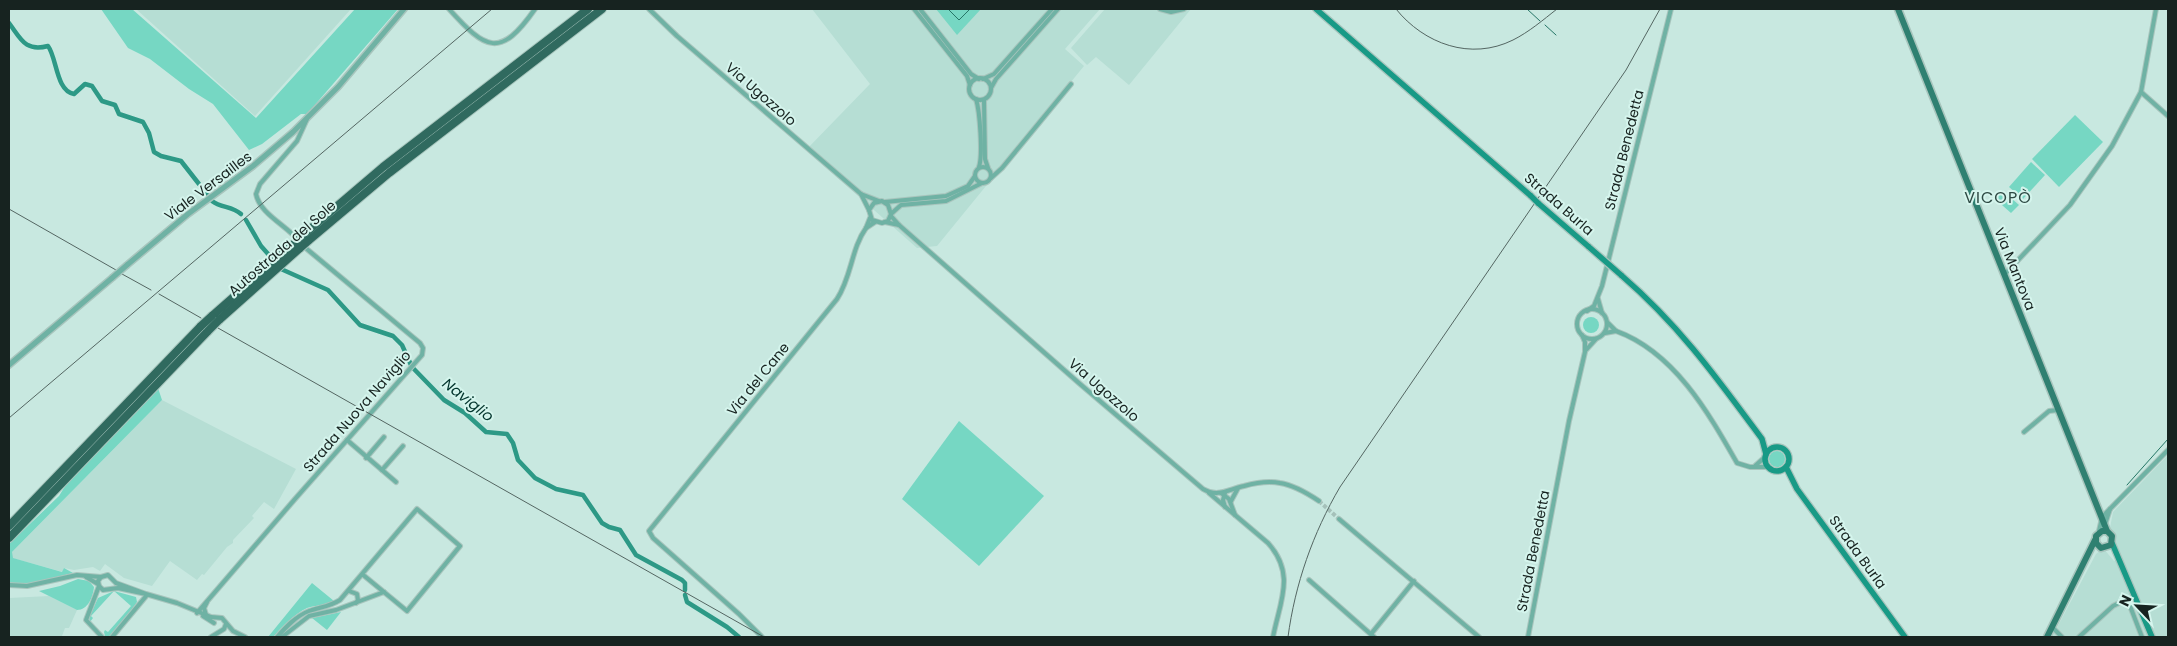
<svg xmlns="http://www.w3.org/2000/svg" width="2177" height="646" font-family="Poppins,sans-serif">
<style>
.built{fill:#b6ded4}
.green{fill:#76d7c3}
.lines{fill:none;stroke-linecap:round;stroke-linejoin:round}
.stream{stroke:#267667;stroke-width:1}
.canal{stroke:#2d9986;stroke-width:4.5}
.minor-tunnel{stroke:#a5c1ba;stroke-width:4;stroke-dasharray:4 2;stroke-linecap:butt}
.minor-casing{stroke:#a8c5bd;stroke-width:6}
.tertiary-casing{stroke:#a8c5bd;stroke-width:8}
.secondary-casing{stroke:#a8c5bd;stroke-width:8}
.primary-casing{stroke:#a8c5bd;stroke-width:9}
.motorway-casing{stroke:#a8c5bd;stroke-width:10}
.minor{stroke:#6fb2a4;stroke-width:4}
.tertiary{stroke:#6fb2a4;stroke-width:5}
.secondary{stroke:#189a86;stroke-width:5.5}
.primary{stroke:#2f8071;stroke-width:6}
.motorway{stroke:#306a5f;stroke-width:8}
.rail{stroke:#546662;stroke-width:1}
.tertiary-bridge-casing{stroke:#a8c5bd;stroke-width:8;stroke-linecap:butt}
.secondary-bridge-casing{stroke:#a8c5bd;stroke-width:8;stroke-linecap:butt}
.motorway-bridge-casing{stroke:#a8c5bd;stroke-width:10;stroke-linecap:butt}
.tertiary-bridge{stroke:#6fb2a4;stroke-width:5}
.secondary-bridge{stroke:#189a86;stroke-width:5.5}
.motorway-bridge{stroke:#306a5f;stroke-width:8}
.labels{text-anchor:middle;stroke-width:4;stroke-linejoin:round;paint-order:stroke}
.street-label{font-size:14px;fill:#172320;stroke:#d5f5ed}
.water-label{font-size:15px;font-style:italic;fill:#04362e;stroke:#d5f5ed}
.quarter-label{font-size:16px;letter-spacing:1px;fill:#2f4a44;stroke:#d5f5ed}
</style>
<rect width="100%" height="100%" fill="#c8e8e0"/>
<g class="built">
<polygon points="136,9 351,9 255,116"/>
<polygon points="812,9 1100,9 1065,49 1084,66 937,246 917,248 806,150 870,84"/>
<polygon points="1105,9 1191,9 1129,85 1096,57 1087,65 1071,48"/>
<polygon points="162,400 296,469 274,509 264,502 252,516 254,518 233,540 233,543 227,547 204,575 202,574 197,580 170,561 152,586 124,578 105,564 100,571 93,567 74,570 64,568 63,572 12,558 12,552"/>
<polygon points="2168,455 2168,637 2052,637 2096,554 2103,548 2114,561 2120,558 2110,528 2113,512"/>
<polygon points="49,596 77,610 69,628 65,628 62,636 63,637 9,637 9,598"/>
</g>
<g class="green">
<polygon points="101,9 132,9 256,118 355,9 398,9 307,114 301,114 262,144 249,150 213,104 189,89 150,59 128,48"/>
<polygon points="936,9 981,9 957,35"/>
<polygon points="2075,115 2103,142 2059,187 2032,159"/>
<polygon points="2031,162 2045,175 2023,199 2009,187"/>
<polygon points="2002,190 2019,205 2011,213 1994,198"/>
<circle cx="1591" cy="325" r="8"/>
<polygon points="158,388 162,400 12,552 13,558 62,572 64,568 73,573 25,585 9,583 9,544 59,496 67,483"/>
<polygon points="959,421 1044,496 979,566 902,499"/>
<circle cx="1777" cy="459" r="8"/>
<path d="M78,579L89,581L94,587C93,597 88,610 77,610L39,591L60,586Z"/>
<path d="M312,583L334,601C326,606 316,605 307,608C294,614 282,627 273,637H268Z"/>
<polygon points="114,591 136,597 137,602 114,635 109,637 105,636 104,632 105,630 108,632 131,606 114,591 91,616 93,618 90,622 89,618 98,598"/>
<polygon points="341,612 327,630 312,618"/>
</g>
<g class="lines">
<g class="stream">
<polyline points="948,9 959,20 970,9"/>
<polyline points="1527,9 1540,21"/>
<polyline points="1545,25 1556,35"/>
<polyline points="2127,485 2168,439"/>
</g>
<g class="canal">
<path d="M9,23C21,39 25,52 48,46C57,58 56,91 74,94L85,84L92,86L102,101L115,105L119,114L143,122L149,133L154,152L161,156L181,161L199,184"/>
<polyline points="201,186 207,195"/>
<path d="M212,201C221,208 232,206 241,214"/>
<polyline points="246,220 261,246 269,255"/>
<polyline points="281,269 328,290 360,325 393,336 402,345 411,365"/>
<polyline points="413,368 444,400 465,413 486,432 507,434 513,443 518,460 535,478 556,489 583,495 602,523 609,527 620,530 636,555 682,580 685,583 685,590"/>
<polyline points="685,595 687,602 727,627 739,637"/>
</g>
<polyline class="minor-tunnel" points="1319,501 1339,519"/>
<defs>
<g id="minor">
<path d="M449,9C486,50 500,59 535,9"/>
<polyline points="649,9 677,36 861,194"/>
<polyline points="914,9 967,76 970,85"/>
<polyline points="920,9 971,74 979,79"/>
<polyline points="1160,9 1171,12 1184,9"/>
<circle cx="980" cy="89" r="11"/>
<polyline points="983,79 994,74 1052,9"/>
<polyline points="991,88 996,79 1058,9"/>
<polyline points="2141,92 2168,116"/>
<path d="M976,99C980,112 983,155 979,167"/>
<polyline points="984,100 985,159 988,168"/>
<circle cx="983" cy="175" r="8"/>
<polyline points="991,178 1002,168 1071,84"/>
<polyline points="885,202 946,196 968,186 975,176"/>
<polyline points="869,210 861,194 879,201"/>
<polyline points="891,214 888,205 882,201 874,203 869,210 872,220 882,223 888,221 891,214 901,205 946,201 982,183"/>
<polyline points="870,218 866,228 875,222"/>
<polyline points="885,222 899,225 891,216"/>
<path d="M899,225L1080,384L1203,489C1218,498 1229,489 1244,486C1255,483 1269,481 1280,483C1294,485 1307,493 1319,501"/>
<path d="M298,240C286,225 260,214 256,194L260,184L297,141L307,119"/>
<polyline points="2004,275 2070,205 2112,146 2141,92 2156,9"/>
<polyline points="1598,299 1602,313"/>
<circle cx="1592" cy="324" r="15"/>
<polyline points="1587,311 1594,306 1602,286 1671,9"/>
<path d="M1616,331C1674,352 1708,412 1737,463L1750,467H1767"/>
<polyline points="1605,333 1616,331 1608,323"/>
<polyline points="1586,350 1596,339"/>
<polyline points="2024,432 2049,411 2058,410"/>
<polyline points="347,440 396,482"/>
<polyline points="366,458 384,437"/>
<polyline points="1755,466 1765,457"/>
<polyline points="382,470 403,446"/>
<path d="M1209,493L1268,543C1296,574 1280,601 1273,637"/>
<polyline points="1221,493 1229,499 1235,515"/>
<polyline points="1231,501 1238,488"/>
<polyline points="1225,507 1223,500 1225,493"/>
<polyline points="1339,519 1479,637"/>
<polyline points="2105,524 2110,509"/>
<polyline points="2099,531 2102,518 2106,513 2168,450"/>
<polyline points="86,577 98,584"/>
<polyline points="1309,580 1374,637"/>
<polyline points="9,585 27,586 77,575 101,577"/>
<polyline points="99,586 86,620 102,637"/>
<polyline points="349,591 357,594 358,600 356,603"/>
<polyline points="146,594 116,583 108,575 101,577 98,581 99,586 103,590 118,588 146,594 177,603 211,617 222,618 233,631 245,637"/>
<polyline points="197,613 295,499 422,355 423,348 420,343 302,245"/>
<polyline points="206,615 204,608 207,602"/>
<polyline points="203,616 214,623"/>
<polyline points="2052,627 2062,637"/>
<polyline points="1371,634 1414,581"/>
<polyline points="112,637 147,595"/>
<polyline points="211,637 224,629 226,624"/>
<path d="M277,637C286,627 296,616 309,611C320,607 329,607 340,600L417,509L460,546L407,611L362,574"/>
<polyline points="282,637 309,616 336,610 384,592"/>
<path d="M762,637L739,614L653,538L649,531L837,299C852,276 851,249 866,228"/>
<polyline points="1528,637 1569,421 1585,352 1585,342 1582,335"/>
<polyline points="2079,637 2113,606 2121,602 2130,606 2142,637"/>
</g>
<g id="tertiary">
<polyline points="127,265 188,214 253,166 293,132 338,87 404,9"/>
<polyline points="9,365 112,278"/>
</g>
<g id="secondary">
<polyline points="1316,9 1531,196"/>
<polyline points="1538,203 1589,247"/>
<path d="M1621,275C1680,326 1717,378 1762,439L1766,454"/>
<circle cx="1777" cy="459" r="12"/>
<polyline points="1786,467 1797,489 1905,637"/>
<polyline points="2112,543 2152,637"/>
</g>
<g id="primary">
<polyline points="1898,9 2107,531 2112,536 2111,545 2101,548 2096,543 2096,536 2102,531 2107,531"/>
<polyline points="2047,637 2095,540"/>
</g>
<g id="motorway">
<polyline points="302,236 383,167 588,9"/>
<polyline points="308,241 389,173 602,9"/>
<polyline points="212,316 295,243"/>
<polyline points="219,320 300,248"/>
<polyline points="9,526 201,326"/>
<polyline points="9,538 208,331"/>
</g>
</defs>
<use href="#minor" class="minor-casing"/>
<use href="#tertiary" class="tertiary-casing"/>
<use href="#secondary" class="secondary-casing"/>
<use href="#primary" class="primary-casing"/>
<use href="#motorway" class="motorway-casing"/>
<use href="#minor" class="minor"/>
<use href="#tertiary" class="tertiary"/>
<use href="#secondary" class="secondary"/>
<use href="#primary" class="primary"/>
<use href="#motorway" class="motorway"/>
<g class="rail">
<path d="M1396,9C1424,44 1471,61 1513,40C1529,32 1543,20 1557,9"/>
<polyline points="9,209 116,270"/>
<polyline points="122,274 151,290"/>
<polyline points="159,294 201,318"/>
<polyline points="218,328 764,637"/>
<polyline points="9,418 492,9"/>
<path d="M1288,637C1295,584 1313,533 1340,487L1626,70L1660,9"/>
</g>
<defs>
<polyline id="tertiary-bridge" points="112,278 127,265"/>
<g id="secondary-bridge">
<polyline points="1531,196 1538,203"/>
<polyline points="1589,247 1621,275"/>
</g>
<g id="motorway-bridge">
<polyline points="295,243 302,236"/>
<polyline points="300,248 308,241"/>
<polyline points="201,326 212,316"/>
<polyline points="208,331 219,320"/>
</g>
</defs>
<use href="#tertiary-bridge" class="tertiary-bridge-casing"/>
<use href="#secondary-bridge" class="secondary-bridge-casing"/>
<use href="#motorway-bridge" class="motorway-bridge-casing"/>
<use href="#tertiary-bridge" class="tertiary-bridge"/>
<use href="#secondary-bridge" class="secondary-bridge"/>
<use href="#motorway-bridge" class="motorway-bridge"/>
</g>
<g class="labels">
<g class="street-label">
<text transform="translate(761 94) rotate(41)" y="5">Via Ugozzolo</text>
<text transform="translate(1624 150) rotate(-76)" y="5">Strada Benedetta</text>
<text transform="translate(208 186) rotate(-37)" y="5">Viale Versailles</text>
<text transform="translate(1559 204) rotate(41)" y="5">Strada Burla</text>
<text transform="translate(282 248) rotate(-41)" y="5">Autostrada del Sole</text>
<text transform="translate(2015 269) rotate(68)" y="5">Via Mantova</text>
<text transform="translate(758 379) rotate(-51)" y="5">Via del Cane</text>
<text transform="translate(1104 390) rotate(41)" y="5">Via Ugozzolo</text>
<text transform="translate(357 411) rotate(-49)" y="5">Strada Nuova Naviglio</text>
<text transform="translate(1533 551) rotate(-79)" y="5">Strada Benedetta</text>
<text transform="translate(1858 552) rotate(54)" y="5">Strada Burla</text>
</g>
<g class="water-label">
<text transform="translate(468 400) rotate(38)" y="5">Naviglio</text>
</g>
<g class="quarter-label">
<text x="1998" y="203">VICOPÒ</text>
</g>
</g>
<rect width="2177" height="646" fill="none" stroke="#172320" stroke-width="20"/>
<g transform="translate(2137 606) rotate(295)" stroke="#d5f5ed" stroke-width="4" paint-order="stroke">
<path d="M0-4L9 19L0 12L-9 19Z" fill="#172320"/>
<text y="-8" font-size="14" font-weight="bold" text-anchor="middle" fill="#172320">N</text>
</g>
</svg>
